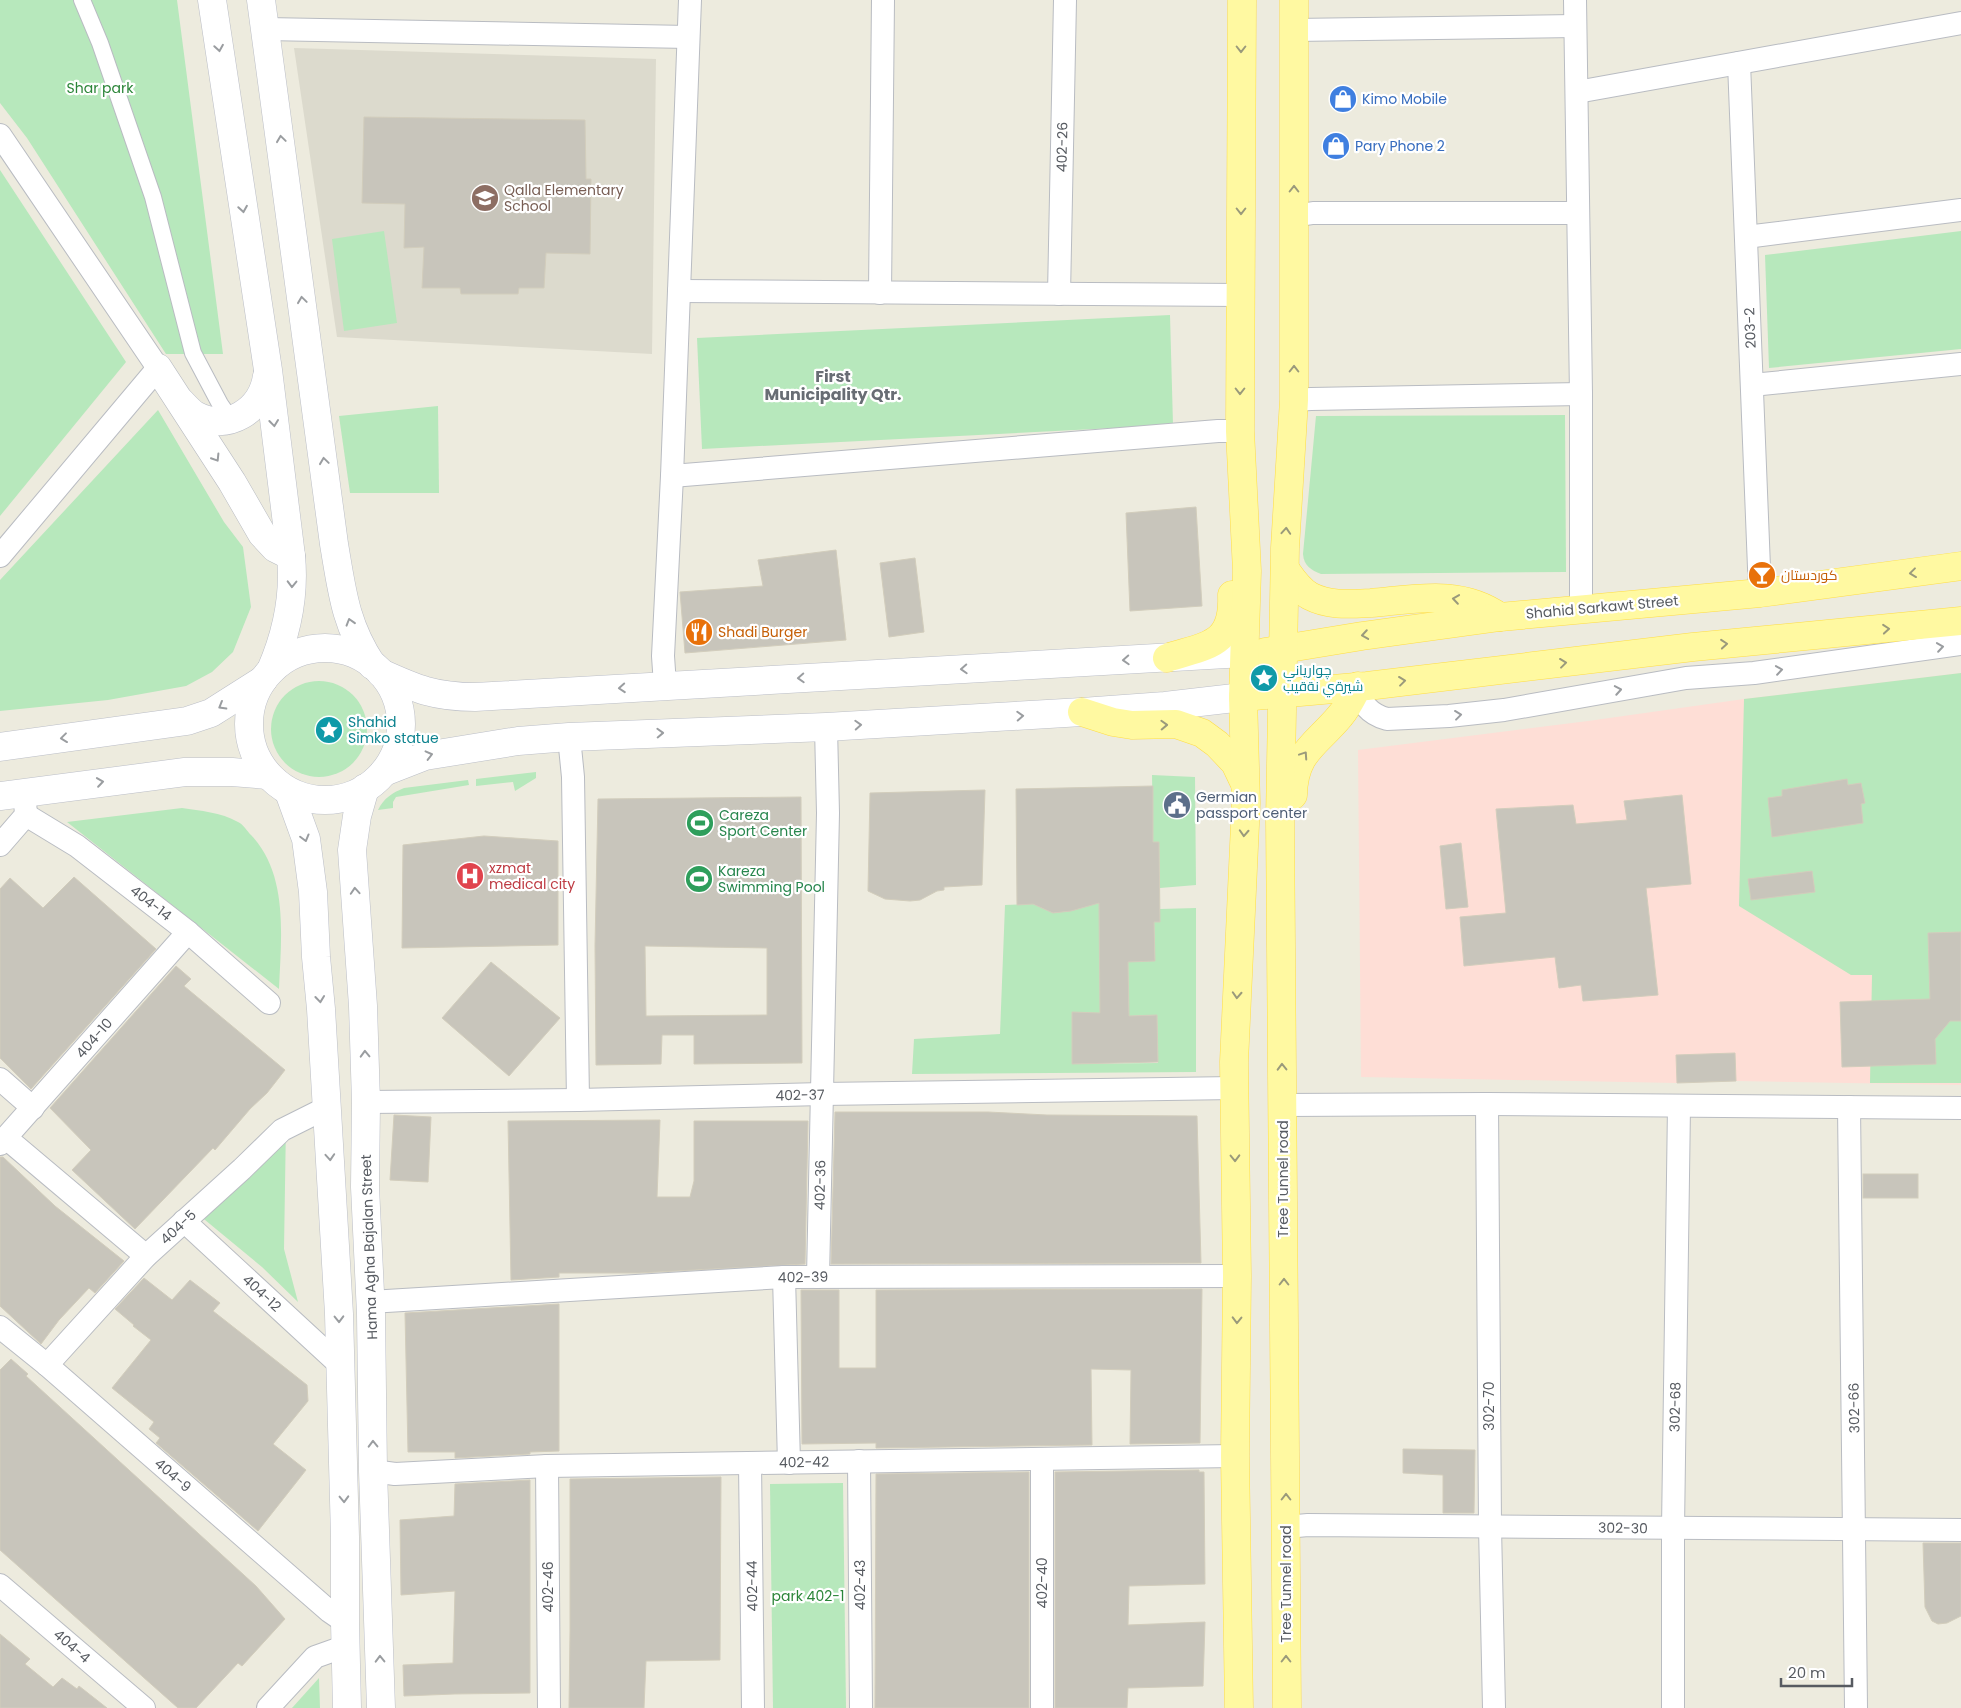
<svg xmlns="http://www.w3.org/2000/svg" width="1961" height="1708" font-family="Poppins,Cairo,sans-serif">
<style>
.education{fill:#dcdacd}
.medical{fill:#feded6}
.green{fill:#b7e8bc}
.building{fill:#c8c5bb;stroke:#d2cdbc;fill-rule:evenodd}
.lines{fill:none;stroke-linecap:round;stroke-linejoin:round}
.pedestrian-casing{stroke:#b9bcc2;stroke-width:18}
.minor-casing{stroke:#b9bcc2;stroke-width:24}
.tertiary-casing{stroke:#b9bcc2;stroke-width:29}
.secondary-casing{stroke:#bbbec7;stroke-width:29}
.primary-casing{stroke:#ffdd45;stroke-width:29}
.pedestrian{stroke:#fff;stroke-width:16}
.minor{stroke:#fff;stroke-width:22}
.tertiary{stroke:#fff;stroke-width:28}
.secondary{stroke:#fff;stroke-width:28}
.primary{stroke:#fff9a1;stroke-width:28}
.oneway{stroke:#9a9da0}
.oneway2{stroke:#9a9a7b}
.labels{text-anchor:middle;stroke-width:4.5;stroke-linejoin:round;paint-order:stroke}
.park-label{font-size:14px;fill:#2b8538;stroke:#fff}
.shop-label{font-size:14px;fill:#366cbe;stroke:#fff;text-anchor:start}
.street-label{font-size:14px;fill:#575b61;stroke:#fff}
.education-label{font-size:14px;fill:#785e54;stroke:#fff;text-anchor:start}
.food-label{font-size:14px;fill:#c56008;stroke:#fff;text-anchor:start}
.culture-label{font-size:14px;fill:#0d838f;stroke:#fff;text-anchor:start}
.service-label{font-size:14px;fill:#4e5e75;stroke:#fff;text-anchor:start}
.leisure-label{font-size:14px;fill:#27864d;stroke:#fff;text-anchor:start}
.health-label{font-size:14px;fill:#be3a42;stroke:#fff;text-anchor:start}
.quarter-label{font-size:16px;font-weight:bold;fill:#686d74;stroke:#fff}
</style>
<rect width="100%" height="100%" fill="#edebde"/>
<polygon class="education" points="294,48 656,59 652,354 337,337"/>
<polygon class="medical" points="1961,673 1961,1085 1736,1081 1677,1083 1361,1077 1358,750 1588,721 1744,699"/>
<g class="green">
<polygon points="0,0 177,0 223,354 166,354 27,138 0,103"/>
<polygon points="0,170 126,362 0,516"/>
<polygon points="384,231 397,323 344,331 332,239"/>
<polygon points="1961,231 1961,349 1769,368 1765,255"/>
<polygon points="1170,315 1173,425 702,449 697,338"/>
<polygon points="438,406 439,493 350,493 339,416"/>
<polygon points="158,410 224,522 243,547 251,607 233,652 212,672 186,686 108,700 0,711 0,580"/>
<path d="M1565,415L1566,572L1321,574C1311,570 1304,566 1303,554L1316,416Z"/>
<polygon points="1961,673 1961,1083 1870,1083 1872,975 1851,975 1739,906 1744,699"/>
<circle cx="319" cy="729" r="48"/>
<polygon points="536,772 536,778 515,791 513,782 476,786 476,779"/>
<polygon points="1152,775 1195,777 1196,885 1160,888 1159,842 1147,843 1153,832"/>
<path d="M468,780L469,785L396,797L393,802V808L378,810C384,798 392,793 404,788Z"/>
<path d="M182,808C200,811 221,812 238,822C243,824 247,831 251,835C289,875 281,938 279,989L67,822Z"/>
<polygon points="1099,856 1100,1013 1072,1013 1072,1064 1158,1063 1157,1015 1129,1016 1128,962 1155,960 1154,922 1160,921 1160,909 1196,908 1196,1072 912,1074 914,1039 1000,1034 1005,905 1033,904 1053,913 1070,911 1087,906"/>
<polygon points="286,1123 284,1249 298,1302 262,1267 199,1215"/>
<polygon points="843,1483 846,1708 773,1708 770,1484"/>
<polygon points="319,1678 320,1708 292,1708"/>
</g>
<g class="building">
<polygon points="364,117 585,120 586,179 591,179 590,254 546,253 544,288 519,288 518,294 461,294 460,288 422,288 424,247 404,248 405,204 362,203"/>
<polygon points="1196,507 1202,606 1130,611 1126,513"/>
<polygon points="836,550 846,640 685,653 680,592 763,586 758,560"/>
<polygon points="915,558 924,632 889,637 880,563"/>
<polygon points="1847,779 1848,785 1861,783 1865,803 1861,804 1863,823 1772,837 1768,798 1782,796 1782,790"/>
<polygon points="1153,786 1153,842 1159,842 1160,922 1154,922 1155,961 1128,962 1129,1016 1157,1015 1158,1062 1072,1064 1072,1012 1100,1013 1099,903 1071,911 1053,913 1033,904 1017,905 1016,789"/>
<polygon points="985,790 982,885 944,887 944,890 937,891 920,900 910,901 885,899 868,891 870,793"/>
<polygon points="1682,795 1691,884 1646,888 1658,995 1583,1001 1581,985 1559,988 1555,957 1464,966 1460,917 1506,913 1496,809 1573,805 1576,824 1627,820 1624,801"/>
<path d="M801,797L802,1063L694,1064V1035H662L661,1064L596,1065L595,946L598,799ZM645,946L767,948V1015L646,1016Z"/>
<polygon points="484,836 558,841 558,945 402,948 403,845"/>
<polygon points="1461,843 1468,907 1446,909 1440,846"/>
<polygon points="1812,871 1815,892 1751,900 1748,879"/>
<polygon points="74,877 156,949 31,1089 0,1058 0,889 10,878 43,908"/>
<polygon points="1961,932 1961,1021 1950,1021 1935,1039 1936,1064 1842,1067 1840,1002 1930,999 1928,933"/>
<polygon points="491,962 560,1018 509,1076 442,1018"/>
<polygon points="176,966 191,979 184,986 285,1070 267,1093 250,1109 215,1150 213,1148 135,1229 72,1170 91,1150 50,1108"/>
<polygon points="1735,1053 1736,1081 1677,1083 1676,1055"/>
<polygon points="835,1112 988,1112 1047,1115 1197,1116 1201,1263 831,1264"/>
<polygon points="394,1115 431,1117 428,1182 390,1180"/>
<polygon points="660,1120 657,1197 690,1197 694,1181 694,1121 808,1121 805,1264 639,1273 559,1273 559,1277 511,1280 508,1121"/>
<polygon points="0,1157 3,1157 55,1206 124,1261 95,1293 89,1288 59,1320 41,1344 0,1306"/>
<rect x="1863" y="1174" width="55" height="24"/>
<polygon points="144,1278 172,1300 190,1280 220,1303 213,1311 307,1385 308,1401 273,1444 306,1470 258,1531 156,1443 160,1438 149,1429 154,1422 112,1388 151,1340 133,1326 134,1325 115,1309"/>
<polygon points="1202,1289 1200,1443 1130,1444 1131,1370 1091,1369 1092,1445 876,1448 876,1443 802,1444 801,1290 839,1290 839,1368 876,1368 876,1290"/>
<polygon points="559,1304 559,1451 530,1452 530,1454 455,1458 455,1452 408,1452 405,1313"/>
<polygon points="11,1359 28,1374 26,1376 256,1586 285,1619 242,1666 238,1663 196,1708 178,1708 0,1550 0,1370"/>
<polygon points="1403,1449 1475,1450 1474,1513 1443,1513 1443,1475 1403,1473"/>
<polygon points="1199,1470 1199,1472 1204,1472 1205,1584 1129,1586 1128,1625 1205,1622 1203,1686 1128,1688 1127,1708 1055,1708 1055,1472"/>
<polygon points="1029,1472 1029,1708 875,1708 876,1474"/>
<polygon points="721,1477 720,1660 646,1661 644,1708 569,1708 570,1631 570,1479"/>
<polygon points="530,1480 530,1693 454,1694 404,1696 403,1665 453,1663 455,1591 401,1595 400,1520 454,1516 455,1484"/>
<polygon points="1923,1543 1961,1543 1961,1616 1947,1623 1938,1624 1932,1621 1925,1607"/>
<polygon points="0,1634 30,1659 25,1664 53,1687 62,1678 77,1689 79,1686 107,1708 0,1708"/>
</g>
<g class="lines">
<defs>
<polyline id="pedestrian" points="82,0 100,43 153,197 193,353 220,404 231,420"/>
<g id="minor">
<polyline points="1575,0 1581,394 1581,610"/>
<polyline points="266,29 688,37"/>
<polyline points="1294,30 1575,26"/>
<polyline points="1739,63 1760,593"/>
<polyline points="1577,92 1961,23"/>
<polyline points="0,135 158,368 0,556"/>
<polyline points="1294,216 1313,213 1578,213"/>
<polyline points="1746,237 1961,210"/>
<polyline points="679,291 1241,295"/>
<polyline points="880,293 883,0"/>
<polyline points="1059,294 1065,0"/>
<polyline points="1752,385 1961,364"/>
<polyline points="1294,400 1311,399 1581,394"/>
<polyline points="672,476 1218,431 1240,431"/>
<polyline points="665,685 663,656 672,476 690,0"/>
<path d="M1358,686C1361,704 1369,714 1387,719L1449,716L1504,710L1686,678L1754,673L1961,644"/>
<polyline points="569,737 573,777 578,1100"/>
<polyline points="26,815 77,846 188,932 269,1003"/>
<polyline points="0,845 26,815 25,801"/>
<polyline points="0,1079 33,1108"/>
<polyline points="366,1102 578,1100 822,1094 1234,1088"/>
<polyline points="1487,1104 1490,1527 1494,1708"/>
<polyline points="1283,1105 1487,1104 1961,1108"/>
<polyline points="1849,1107 1856,1708"/>
<polyline points="6,1138 146,1256"/>
<polyline points="0,1144 188,932"/>
<polyline points="184,1221 340,1365"/>
<polyline points="784,1277 789,1463"/>
<polyline points="818,1277 828,813 826,727"/>
<polyline points="370,1302 784,1277 1237,1276"/>
<polyline points="0,1327 47,1365 329,1611 345,1622"/>
<polyline points="47,1365 146,1256 242,1169 282,1130 326,1108"/>
<polyline points="1042,1459 1042,1708"/>
<polyline points="859,1461 861,1708"/>
<polyline points="750,1463 753,1708"/>
<polyline points="547,1466 549,1708"/>
<polyline points="373,1471 395,1474 547,1466 1235,1456"/>
<polyline points="1286,1527 1308,1525 1961,1530"/>
<polyline points="0,1585 144,1708"/>
<polyline points="268,1708 315,1657 346,1646"/>
<polyline points="1673,1708 1673,1529 1679,1106"/>
</g>
<polyline id="tertiary" points="158,368 232,482 262,534 275,548 291,556"/>
<g id="secondary">
<path d="M212,0L268,370L291,556C295,597 287,633 271,670"/>
<path d="M261,0L334,544C342,591 345,624 372,665"/>
<path d="M181,402C185,406 190,412 195,415C228,433 262,410 267,376"/>
<circle cx="325" cy="724" r="76"/>
<path d="M381,673C416,689 435,697 475,697L1244,653"/>
<polyline points="0,747 187,721 211,713 263,680"/>
<polyline points="384,772 425,756 518,741 569,737 826,727 1082,712 1165,706 1243,697"/>
<polyline points="365,788 357,816 352,850 363,1006 366,1102 365,1187 371,1314 373,1471 381,1708"/>
<polyline points="289,792 306,839 313,892 316,957 321,1009 339,1314 345,1537 345,1622 347,1708"/>
<polyline points="0,796 185,772 232,772 268,775"/>
</g>
<g id="primary">
<path d="M1285,569C1292,579 1299,590 1310,596C1329,606 1350,604 1371,603C1417,599 1460,589 1500,617"/>
<polyline points="1265,652 1362,636 1500,617 1760,593 1961,566"/>
<path d="M1167,658C1207,645 1234,646 1232,595"/>
<polyline points="1243,697 1367,686 1693,647 1961,621"/>
<polyline points="1082,712 1113,722 1132,725 1176,724 1202,733 1217,744 1235,763 1245,784"/>
<path d="M1293,795C1294,752 1316,745 1340,716C1348,707 1353,696 1358,686"/>
<polyline points="1239,1708 1235,1456 1237,1276 1234,1062 1246,803 1243,697 1247,571 1240,431 1242,0"/>
<polyline points="1287,1708 1280,819 1285,548 1294,400 1294,0"/>
</g>
</defs>
<use href="#pedestrian" class="pedestrian-casing"/>
<use href="#minor" class="minor-casing"/>
<use href="#tertiary" class="tertiary-casing"/>
<use href="#secondary" class="secondary-casing"/>
<use href="#primary" class="primary-casing"/>
<use href="#pedestrian" class="pedestrian"/>
<use href="#minor" class="minor"/>
<use href="#tertiary" class="tertiary"/>
<use href="#secondary" class="secondary"/>
<use href="#primary" class="primary"/>
</g>
<defs><path id="oneway-chevron" d="M-2-3.5L2.5 0L-2 3.5" fill="none" stroke-width="1.6" stroke-linecap="round" stroke-linejoin="round" transform="scale(1.25)"/></defs>
<g class="oneway">
<use href="#oneway-chevron" transform="translate(219 48) rotate(81)"/>
<use href="#oneway-chevron" transform="translate(281 139) rotate(-98)"/>
<use href="#oneway-chevron" transform="translate(243 209) rotate(81)"/>
<use href="#oneway-chevron" transform="translate(302 300) rotate(-98)"/>
<use href="#oneway-chevron" transform="translate(274 423) rotate(83)"/>
<use href="#oneway-chevron" transform="translate(216 458) rotate(58)"/>
<use href="#oneway-chevron" transform="translate(324 461) rotate(-98)"/>
<use href="#oneway-chevron" transform="translate(292 584) rotate(91)"/>
<use href="#oneway-chevron" transform="translate(350 622) rotate(-107)"/>
<use href="#oneway-chevron" transform="translate(1940 647) rotate(-8)"/>
<use href="#oneway-chevron" transform="translate(1126 660) rotate(177)"/>
<use href="#oneway-chevron" transform="translate(964 669) rotate(177)"/>
<use href="#oneway-chevron" transform="translate(1779 670) rotate(-8)"/>
<use href="#oneway-chevron" transform="translate(801 678) rotate(177)"/>
<use href="#oneway-chevron" transform="translate(622 688) rotate(176)"/>
<use href="#oneway-chevron" transform="translate(1618 690) rotate(-10)"/>
<use href="#oneway-chevron" transform="translate(222 706) rotate(150)"/>
<use href="#oneway-chevron" transform="translate(1458 715) rotate(-7)"/>
<use href="#oneway-chevron" transform="translate(1020 716) rotate(-3)"/>
<use href="#oneway-chevron" transform="translate(858 725) rotate(-3)"/>
<use href="#oneway-chevron" transform="translate(660 733) rotate(-2)"/>
<use href="#oneway-chevron" transform="translate(64 738) rotate(173)"/>
<use href="#oneway-chevron" transform="translate(429 755) rotate(-14)"/>
<use href="#oneway-chevron" transform="translate(100 782) rotate(-8)"/>
<use href="#oneway-chevron" transform="translate(305 838) rotate(75)"/>
<use href="#oneway-chevron" transform="translate(355 891) rotate(-94)"/>
<use href="#oneway-chevron" transform="translate(320 999) rotate(84)"/>
<use href="#oneway-chevron" transform="translate(365 1054) rotate(-92)"/>
<use href="#oneway-chevron" transform="translate(330 1157) rotate(86)"/>
<use href="#oneway-chevron" transform="translate(339 1319) rotate(89)"/>
<use href="#oneway-chevron" transform="translate(373 1444) rotate(-91)"/>
<use href="#oneway-chevron" transform="translate(344 1499) rotate(88)"/>
<use href="#oneway-chevron" transform="translate(380 1659) rotate(-91)"/>
</g>
<g class="oneway2">
<use href="#oneway-chevron" transform="translate(1241 49) rotate(90)"/>
<use href="#oneway-chevron" transform="translate(1294 189) rotate(-90)"/>
<use href="#oneway-chevron" transform="translate(1241 211) rotate(90)"/>
<use href="#oneway-chevron" transform="translate(1294 369) rotate(-90)"/>
<use href="#oneway-chevron" transform="translate(1240 391) rotate(90)"/>
<use href="#oneway-chevron" transform="translate(1286 531) rotate(-86)"/>
<use href="#oneway-chevron" transform="translate(1913 573) rotate(173)"/>
<use href="#oneway-chevron" transform="translate(1456 599) rotate(-172)"/>
<use href="#oneway-chevron" transform="translate(1886 629) rotate(-5)"/>
<use href="#oneway-chevron" transform="translate(1365 635) rotate(171)"/>
<use href="#oneway-chevron" transform="translate(1724 644) rotate(-5)"/>
<use href="#oneway-chevron" transform="translate(1563 663) rotate(-7)"/>
<use href="#oneway-chevron" transform="translate(1402 681) rotate(-7)"/>
<use href="#oneway-chevron" transform="translate(1164 725) rotate(-2)"/>
<use href="#oneway-chevron" transform="translate(1304 755) rotate(-56)"/>
<use href="#oneway-chevron" transform="translate(1244 833) rotate(93)"/>
<use href="#oneway-chevron" transform="translate(1237 995) rotate(93)"/>
<use href="#oneway-chevron" transform="translate(1282 1067) rotate(-91)"/>
<use href="#oneway-chevron" transform="translate(1235 1158) rotate(89)"/>
<use href="#oneway-chevron" transform="translate(1284 1282) rotate(-90)"/>
<use href="#oneway-chevron" transform="translate(1237 1320) rotate(91)"/>
<use href="#oneway-chevron" transform="translate(1286 1497) rotate(-90)"/>
<use href="#oneway-chevron" transform="translate(1286 1659) rotate(-90)"/>
</g>
<defs>
<symbol id="shop-disc" viewBox="-11 -11 22 22"><circle r="9.5" fill="#3f7fe0" stroke="#fff"/><path d="M-5-2.5h2.3a2.7 3.5 0 0 1 5.4 0H5L5.5 6h-11ZM-1.5-2.5h3a1.5 2.3 0 0 0-3 0Z" fill="#fff"/></symbol>
<symbol id="school-disc" viewBox="-11 -11 22 22"><circle r="9.5" fill="#8d6e63" stroke="#fff"/><path d="M0-5L7-2L0 1L-7-2ZM-4 1L0 2.5L4 1V4Q0 6-4 4Z" fill="#fff"/></symbol>
<symbol id="bar-disc" viewBox="-11 -11 22 22"><circle r="9.5" fill="#e8710a" stroke="#fff"/><path d="M-6-5H6L.8 .8V4.5H3.5V6h-7V4.5H-.8V.8Z" fill="#fff"/></symbol>
<symbol id="restaurant-disc" viewBox="-11 -11 22 22"><circle r="9.5" fill="#e8710a" stroke="#fff"/><path d="M-5-6h1v4h1v-4h1v4h1v-4h1v5L-1.5 .5V6h-2V.5L-5-1ZM5-6V6H3V1.5H1.5Q1.5-4 5-6Z" fill="#fff"/></symbol>
<symbol id="sight-disc" viewBox="-11 -11 22 22"><circle r="9.5" fill="#0f9aa8" stroke="#fff"/><path d="M0-6L1.8-2.2L6-1.7L2.9 1.2L3.7 5.4L0 3.3L-3.7 5.4L-2.9 1.2L-6-1.7L-1.8-2.2Z" fill="#fff"/></symbol>
<symbol id="civic-disc" viewBox="-11 -11 22 22"><circle r="9.5" fill="#5c6f8a" stroke="#fff"/><path d="M-.6-6.5H3V-4.5H.6V-3L4-1V1h2V6H-6V1h2V-1L-.6-3ZM-1.2 2.5V6h2.4V2.5Z" fill="#fff"/></symbol>
<symbol id="stadium-disc" viewBox="-11 -11 22 22"><circle r="9.5" fill="#2e9e5b" stroke="#fff"/><path d="M0-5a6.5 5 0 1 0 0 10a6.5 5 0 1 0 0-10ZM-3.5-1.8h7v3.6h-7Z" fill="#fff"/></symbol>
<symbol id="hospital-disc" viewBox="-11 -11 22 22"><circle r="9.5" fill="#e0444e" stroke="#fff"/><path d="M-5-5h3v3.5h4V-5h3V5h-3V1.5h-4V5h-3Z" fill="#fff"/></symbol>
</defs>
<g fill-rule="evenodd">
<use href="#shop-disc" x="1327" y="83" width="32" height="32"/>
<use href="#shop-disc" x="1320" y="130" width="32" height="32"/>
<use href="#school-disc" x="469" y="182" width="32" height="32"/>
<use href="#bar-disc" x="1746" y="559" width="32" height="32"/>
<use href="#restaurant-disc" x="683" y="616" width="32" height="32"/>
<use href="#sight-disc" x="1248" y="662" width="32" height="32"/>
<use href="#sight-disc" x="313" y="714" width="32" height="32"/>
<use href="#civic-disc" x="1161" y="789" width="32" height="32"/>
<use href="#stadium-disc" x="684" y="807" width="32" height="32"/>
<use href="#hospital-disc" x="454" y="860" width="32" height="32"/>
<use href="#stadium-disc" x="683" y="863" width="32" height="32"/>
</g>
<g class="labels">
<g class="park-label">
<text x="100" y="93">Shar park</text>
<text x="808" y="1601">park 402-1</text>
</g>
<g class="shop-label">
<text x="1362" y="104">Kimo Mobile</text>
<text x="1355" y="151">Pary Phone 2</text>
</g>
<g class="street-label">
<text transform="translate(1062 147) rotate(-89)" y="5">402-26</text>
<text transform="translate(1750 328) rotate(-92)" y="5">203-2</text>
<text transform="translate(1602 607) rotate(-5)" y="5">Shahid Sarkawt Street</text>
<text transform="translate(151 903) rotate(38)" y="5">404-14</text>
<text transform="translate(94 1038) rotate(-49)" y="5">404-10</text>
<text transform="translate(800 1095) rotate(-1)" y="5">402-37</text>
<text transform="translate(1283 1179) rotate(-90)" y="5">Tree Tunnel road</text>
<text transform="translate(820 1185) rotate(-89)" y="5">402-36</text>
<text transform="translate(178 1227) rotate(-43)" y="5">404-5</text>
<text transform="translate(369 1247) rotate(-92)" y="5">Hama Agha Bajalan Street</text>
<text transform="translate(803 1277) rotate(-1)" y="5">402-39</text>
<text transform="translate(262 1293) rotate(43)" y="5">404-12</text>
<text transform="translate(1489 1406) rotate(-90)" y="5">302-70</text>
<text transform="translate(1675 1407) rotate(-89)" y="5">302-68</text>
<text transform="translate(1854 1408) rotate(-91)" y="5">302-66</text>
<text transform="translate(804 1462) rotate(-1)" y="5">402-42</text>
<text transform="translate(173 1475) rotate(41)" y="5">404-9</text>
<text transform="translate(1623 1528) rotate(1)" y="5">302-30</text>
<text transform="translate(1042 1583) rotate(-90)" y="5">402-40</text>
<text transform="translate(1286 1584) rotate(-90)" y="5">Tree Tunnel road</text>
<text transform="translate(860 1585) rotate(-90)" y="5">402-43</text>
<text transform="translate(752 1586) rotate(-91)" y="5">402-44</text>
<text transform="translate(548 1587) rotate(-90)" y="5">402-46</text>
<text transform="translate(72 1646) rotate(41)" y="5">404-4</text>
</g>
<g class="education-label">
<text x="504" y="195">Qalla Elementary<tspan x="504" dy="16">School</tspan></text>
</g>
<g class="food-label">
<text x="1781" y="580">كوردستان</text>
<text x="718" y="637">Shadi Burger</text>
</g>
<g class="culture-label">
<text x="1283" y="675">چوارياني<tspan x="1283" dy="16">شيرةي نةقيب</tspan></text>
<text x="348" y="727">Shahid<tspan x="348" dy="16">Simko statue</tspan></text>
</g>
<g class="service-label">
<text x="1196" y="802">Germian<tspan x="1196" dy="16">passport center</tspan></text>
</g>
<g class="leisure-label">
<text x="719" y="820">Careza<tspan x="719" dy="16">Sport Center</tspan></text>
<text x="718" y="876">Kareza<tspan x="718" dy="16">Swimming Pool</tspan></text>
</g>
<g class="health-label">
<text x="489" y="873">xzmat<tspan x="489" dy="16">medical city</tspan></text>
</g>
<g class="quarter-label">
<text x="833" y="382">First<tspan x="833" dy="18">Municipality Qtr.</tspan></text>
</g>
</g>
<path d="M1781 1678v8h71v-8" fill="none" stroke="#575b61" stroke-width="2.5"/>
<text x="1788" y="1678" font-size="15" fill="#575b61" stroke="#ffffff" stroke-width="4" paint-order="stroke">20 m</text>
</svg>
